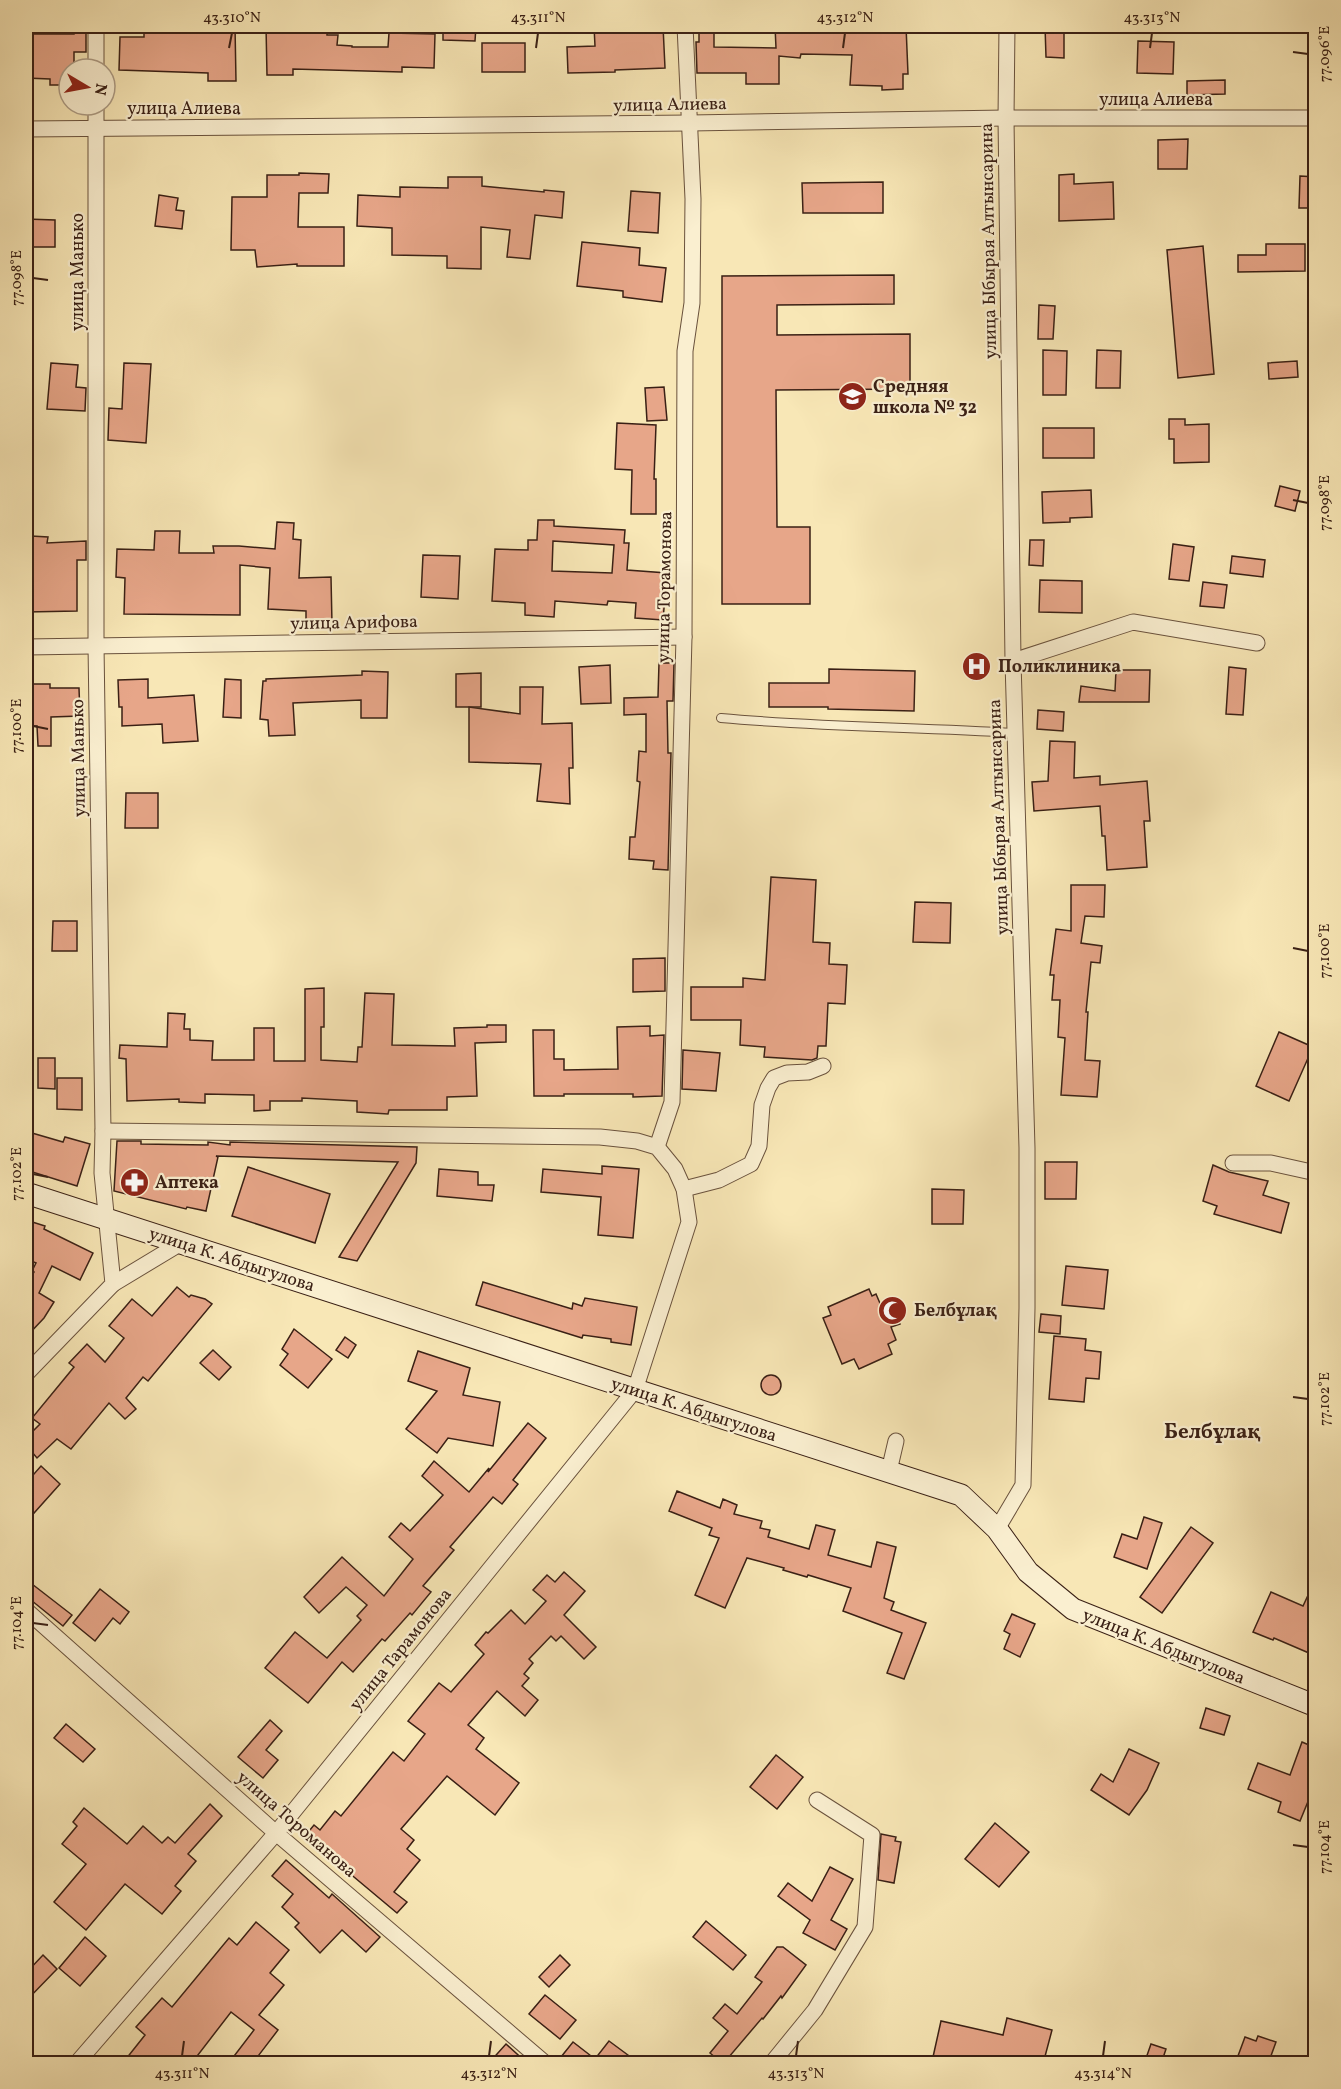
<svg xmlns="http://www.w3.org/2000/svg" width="1341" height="2089" font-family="Vollkorn,serif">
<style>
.building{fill:#e7a689;stroke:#3a2015;stroke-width:1.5;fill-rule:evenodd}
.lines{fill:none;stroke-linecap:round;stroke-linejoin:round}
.lane-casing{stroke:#6a523d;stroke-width:10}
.street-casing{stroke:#6a523d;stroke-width:17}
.secondary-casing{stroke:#3a2015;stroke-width:23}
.lane{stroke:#faefd0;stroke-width:8}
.street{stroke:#faefd0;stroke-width:15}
.secondary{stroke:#faefd0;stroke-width:21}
.ticks{fill:none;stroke:#3a2015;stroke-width:2}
.labels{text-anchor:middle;stroke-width:4.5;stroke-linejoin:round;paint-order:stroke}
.street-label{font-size:18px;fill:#3a2015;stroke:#faefd0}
.poi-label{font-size:18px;font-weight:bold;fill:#3a2015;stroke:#faefd0;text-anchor:start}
.quarter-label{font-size:21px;font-weight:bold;fill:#3a2015;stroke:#faefd0}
.neatline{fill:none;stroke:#3a2015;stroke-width:2}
.ticks-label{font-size:15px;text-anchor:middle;fill:#3a2015}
</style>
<rect width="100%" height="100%" fill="#f8e7b6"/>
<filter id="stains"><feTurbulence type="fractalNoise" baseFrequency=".00333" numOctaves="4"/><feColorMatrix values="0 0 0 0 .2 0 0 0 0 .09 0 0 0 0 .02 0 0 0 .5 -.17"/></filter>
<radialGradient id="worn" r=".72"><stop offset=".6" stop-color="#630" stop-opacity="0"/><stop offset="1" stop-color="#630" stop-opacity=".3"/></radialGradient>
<g class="building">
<polygon points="144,26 235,26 236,81 208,81 208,73 119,70 120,37 144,37"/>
<polygon points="266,26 327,26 327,35 338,35 337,45 352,46 352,47 388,47 389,33 435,34 434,68 402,67 402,72 293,69 293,75 267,75"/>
<polygon points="443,26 476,26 475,41 443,40"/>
<polygon points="594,26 663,26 665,68 615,70 615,72 568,73 567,47 595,46"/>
<polygon points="699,26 714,26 714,47 776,48 775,26 906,26 908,74 903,74 903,89 882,90 882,86 850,85 852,55 801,54 800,58 779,56 779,84 746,84 746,73 697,73 696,42 699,42"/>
<polygon points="1045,26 1064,26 1064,58 1046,57"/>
<polygon points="74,28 86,28 86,52 74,52 74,69 69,69 69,85 50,85 50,79 26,78 26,34 74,34"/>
<polygon points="1138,41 1174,42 1173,74 1137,73"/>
<rect x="482" y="43" width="43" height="29"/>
<polygon points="1225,80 1225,94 1187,95 1187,81"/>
<polygon points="1188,139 1187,169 1158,169 1158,140"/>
<polygon points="299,173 329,174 328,193 299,193 298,227 344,227 344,266 297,266 297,264 257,267 255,250 231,250 232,197 267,197 267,175 299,175"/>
<polygon points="1074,174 1074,184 1113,182 1114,219 1059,221 1059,175"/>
<polygon points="1300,176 1316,177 1316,208 1299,208"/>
<polygon points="448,177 482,177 482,186 544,192 544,190 564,192 562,218 535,215 530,259 507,257 510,230 481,227 481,269 447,268 447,256 392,255 392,228 357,226 358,195 400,197 400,187 448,188"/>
<polygon points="883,182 883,213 803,213 802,183"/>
<polygon points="631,191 660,193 658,233 628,231"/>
<polygon points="159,195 178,198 176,210 184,211 182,229 155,226"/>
<polygon points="26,219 55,220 55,247 26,247"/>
<polygon points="582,242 640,248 639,265 666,268 662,302 623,297 623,291 577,286"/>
<polygon points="1266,244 1305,244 1305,271 1238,272 1238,255 1266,255"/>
<polygon points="1203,246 1214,374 1178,378 1167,250"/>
<polygon points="894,275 894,304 777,305 777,335 910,334 910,389 776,390 777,527 810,527 810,604 722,604 722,276"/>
<polygon points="1039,305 1055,306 1053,339 1038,339"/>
<polygon points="1043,350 1067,351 1066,395 1043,395"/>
<polygon points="1097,350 1121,351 1120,388 1096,388"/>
<polygon points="1297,361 1298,377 1269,379 1268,363"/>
<polygon points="51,363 78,365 76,387 86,388 85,411 47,409"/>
<polygon points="124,363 151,364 146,443 108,440 109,408 122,409"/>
<polygon points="664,387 667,420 647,421 645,388"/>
<polygon points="1169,419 1185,419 1185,425 1209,424 1209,462 1174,463 1174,439 1169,439"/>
<polygon points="617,423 656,425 654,479 656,479 656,514 631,514 632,470 615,469"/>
<rect x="1043" y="428" width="51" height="30"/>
<polygon points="1280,486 1300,491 1295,511 1275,506"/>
<polygon points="1091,490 1092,517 1070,518 1070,522 1043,523 1042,492"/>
<path d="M538,520H554V526L625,530L624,543H629L627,570L667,573L663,620L635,618L636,603L608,601L607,605L555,601L554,617L525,615V603L492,601L495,549L528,550V540H537ZM553,541L614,545L612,573L552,571Z"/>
<polygon points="277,522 294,523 293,539 301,540 299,578 331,577 332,624 306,625 306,611 268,609 270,568 240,565 240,615 124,614 125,578 116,577 117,549 154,550 155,531 180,531 179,553 214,553 213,546 239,546 275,549"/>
<polygon points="31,536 48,537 47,543 86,541 86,560 77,560 77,611 26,612 26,543 31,543"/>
<polygon points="1030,540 1044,540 1043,566 1029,565"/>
<polygon points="1173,544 1194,547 1189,581 1169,579"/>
<polygon points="423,555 460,556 458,599 421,597"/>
<polygon points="1232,556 1265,560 1263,577 1230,573"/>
<polygon points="1040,580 1082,581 1082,613 1039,612"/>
<polygon points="1203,582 1227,585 1224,608 1200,606"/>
<polygon points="659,663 674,663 673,701 667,701 668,753 671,753 668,870 653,869 654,861 629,859 630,837 635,837 640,782 637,781 639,751 646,752 646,714 624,715 624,698 658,697"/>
<polygon points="610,665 611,703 581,704 579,667"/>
<polygon points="1229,667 1246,669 1243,715 1226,714"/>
<polygon points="829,669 915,671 914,711 828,709 828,707 769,707 769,683 829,683"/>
<polygon points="1116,670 1150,670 1149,702 1079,702 1081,686 1115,691"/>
<polygon points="362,671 388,672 387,718 361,718 361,700 293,703 295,735 269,736 268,720 260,719 263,681 266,681 266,679 362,675"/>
<polygon points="481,673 481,707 456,707 456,674"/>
<polygon points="148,679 148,698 194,695 198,741 163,743 162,724 122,726 122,707 119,707 118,680"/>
<polygon points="225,679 241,680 241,718 223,717"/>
<polygon points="26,684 50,684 50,688 79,688 80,716 51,717 51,746 38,746 37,726 26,726"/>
<polygon points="520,687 543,687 542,724 572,723 573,768 569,768 570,804 537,801 541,764 469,762 469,707 520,714"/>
<polygon points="1038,710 1064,712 1063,731 1037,729"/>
<polygon points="1050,741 1075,742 1074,778 1100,776 1100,785 1147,781 1150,821 1144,821 1147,867 1107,870 1105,836 1102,836 1100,806 1034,811 1032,782 1048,781"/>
<polygon points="126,793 158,793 158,828 125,828"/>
<polygon points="771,877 816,880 813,942 830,943 829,964 847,965 845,1004 828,1003 826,1046 818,1046 817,1058 812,1060 764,1057 765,1047 740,1045 741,1020 691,1020 691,987 743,987 743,978 765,980"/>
<polygon points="1071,885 1105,885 1104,917 1085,916 1081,943 1102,946 1100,963 1091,962 1086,1012 1088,1012 1085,1060 1100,1061 1097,1097 1061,1095 1065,1038 1058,1037 1060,1000 1052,1000 1054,975 1050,975 1056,929 1071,931"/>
<polygon points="915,902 951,903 950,943 913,942"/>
<polygon points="53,921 77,921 77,951 52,951"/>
<polygon points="665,958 665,991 633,992 633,959"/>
<polygon points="324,988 324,1027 321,1027 321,1060 357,1062 358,1047 362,1047 365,993 394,994 392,1045 455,1046 454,1028 487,1027 487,1025 506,1025 506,1042 475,1043 477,1096 447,1097 447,1110 389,1110 388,1114 357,1112 357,1101 302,1098 302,1101 270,1101 270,1110 254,1111 254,1095 205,1094 205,1103 179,1102 179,1099 127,1101 126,1059 119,1058 120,1045 167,1047 168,1013 185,1014 184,1029 190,1029 190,1040 213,1041 212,1060 254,1060 254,1028 274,1028 274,1061 305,1061 305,989"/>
<polygon points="650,1026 650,1036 664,1035 662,1096 633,1097 633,1094 564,1094 564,1096 534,1096 533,1030 554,1030 554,1059 564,1059 564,1070 618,1069 617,1027"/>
<polygon points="1279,1032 1313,1047 1289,1101 1256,1086"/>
<polygon points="683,1050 720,1053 716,1091 682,1089"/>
<polygon points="38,1058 55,1058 55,1089 38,1088"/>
<polygon points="57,1078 82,1078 82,1110 57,1109"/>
<polygon points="32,1133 63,1142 65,1137 90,1144 77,1186 26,1170 26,1155"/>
<polygon points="117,1141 141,1141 141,1144 208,1145 208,1142 230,1145 230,1142 417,1147 416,1163 357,1261 339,1257 398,1162 216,1156 218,1157 206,1211 187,1207 186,1209 114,1191"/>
<polygon points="1045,1162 1077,1162 1076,1199 1045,1199"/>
<polygon points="1213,1165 1229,1172 1268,1181 1263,1195 1289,1203 1281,1233 1214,1214 1217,1206 1203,1201"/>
<polygon points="602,1166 639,1169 633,1238 598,1235 601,1197 541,1192 543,1169 602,1174"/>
<polygon points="248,1167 330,1194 315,1243 232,1216"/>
<polygon points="439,1169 478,1172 478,1185 494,1185 492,1201 437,1196"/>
<polygon points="932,1189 964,1190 963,1224 932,1224"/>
<polygon points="26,1220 45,1226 44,1229 93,1253 80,1280 52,1266 39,1293 54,1302 44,1318 26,1337 26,1285 34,1272 32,1271 36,1263 26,1259"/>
<polygon points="1066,1266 1108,1270 1104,1309 1062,1305"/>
<polygon points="483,1282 572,1309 573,1303 582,1306 585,1298 637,1307 631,1345 611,1342 611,1339 583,1335 582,1338 476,1305"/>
<polygon points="177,1287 189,1297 191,1295 205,1299 212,1304 148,1381 143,1377 126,1398 136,1409 125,1419 109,1403 71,1449 57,1439 37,1458 26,1445 26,1438 40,1424 32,1418 74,1367 69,1363 87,1344 105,1362 124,1338 109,1326 132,1299 152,1316"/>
<polygon points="869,1289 872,1296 876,1294 885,1315 895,1311 900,1324 891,1327 896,1340 888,1344 892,1354 859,1369 854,1359 842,1364 823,1318 831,1315 828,1307"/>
<polygon points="1041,1314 1061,1316 1060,1334 1039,1332"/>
<polygon points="294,1329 332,1359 308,1388 280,1365 288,1354 282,1349"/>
<polygon points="1054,1336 1086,1339 1085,1350 1101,1352 1099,1379 1086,1378 1084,1402 1049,1399"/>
<polygon points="345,1337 356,1345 348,1358 336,1350"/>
<polygon points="213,1350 231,1367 219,1380 200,1363"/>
<polygon points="418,1351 470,1368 463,1395 500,1402 493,1446 448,1438 437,1453 406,1429 437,1391 408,1381"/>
<circle cx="771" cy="1385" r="10"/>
<polygon points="528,1423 546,1438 513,1480 518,1484 502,1504 493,1497 450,1547 454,1550 423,1586 431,1592 412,1615 410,1613 385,1641 382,1639 353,1672 342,1662 308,1703 265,1668 295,1632 327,1658 361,1620 357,1616 367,1605 346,1587 319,1613 304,1597 342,1557 384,1596 413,1559 389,1537 401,1523 410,1531 443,1495 422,1476 434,1461 469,1492 489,1468 488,1472"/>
<polygon points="41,1466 60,1484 26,1522 26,1483"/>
<polygon points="677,1491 720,1508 723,1499 737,1505 734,1514 762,1521 760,1528 770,1530 768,1537 809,1549 816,1525 835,1530 828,1555 871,1567 877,1542 896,1547 884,1598 894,1602 891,1610 926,1623 904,1679 887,1673 902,1633 843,1611 851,1588 808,1575 807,1577 783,1570 784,1568 747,1558 725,1608 695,1595 719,1538 709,1535 712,1528 669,1511"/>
<polygon points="1144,1517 1162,1523 1147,1569 1114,1557 1122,1534 1137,1539"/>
<polygon points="1191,1527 1213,1543 1162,1613 1140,1597"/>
<polygon points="564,1572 585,1591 564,1615 596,1647 584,1659 561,1636 556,1641 551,1636 529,1659 533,1663 524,1674 529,1678 522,1686 538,1700 525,1716 497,1691 468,1725 484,1738 476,1749 519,1783 495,1815 447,1776 401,1829 414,1840 407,1849 420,1860 394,1892 407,1902 397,1913 305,1836 314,1825 320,1830 335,1811 341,1816 393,1752 404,1761 425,1734 408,1721 439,1683 451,1692 484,1654 475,1645 486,1632 488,1633 511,1610 525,1624 546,1601 533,1590 547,1575 555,1582"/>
<polygon points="1316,1578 1316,1656 1274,1638 1273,1640 1253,1632 1271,1592 1303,1606"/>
<polygon points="32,1584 72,1615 63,1626 26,1596 26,1593"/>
<polygon points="100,1589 129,1612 120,1624 113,1618 95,1641 73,1623"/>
<polygon points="1012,1614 1035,1624 1020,1657 1004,1649 1010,1634 1004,1631"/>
<polygon points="1206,1708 1230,1716 1224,1735 1200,1728"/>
<polygon points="270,1720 282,1731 266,1750 278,1760 263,1778 238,1757"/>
<polygon points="66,1724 95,1749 83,1762 54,1738"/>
<polygon points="1302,1742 1316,1748 1316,1782 1300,1821 1278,1812 1281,1802 1248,1789 1258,1763 1290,1775"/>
<polygon points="1129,1749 1159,1763 1147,1790 1129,1815 1091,1790 1101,1774 1113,1782"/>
<polygon points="776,1755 803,1777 777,1809 750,1787"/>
<polygon points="210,1804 222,1816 188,1854 196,1861 175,1886 181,1891 162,1914 125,1884 86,1930 54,1902 86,1864 62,1844 77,1826 73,1822 84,1808 127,1844 143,1826 162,1843 168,1837 175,1843"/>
<polygon points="995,1823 1029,1852 999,1887 965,1859"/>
<polygon points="881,1834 896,1837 895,1841 901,1842 894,1883 878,1880"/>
<polygon points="286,1860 329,1898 332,1894 380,1937 366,1952 342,1930 320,1953 295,1927 299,1923 282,1907 293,1894 272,1876"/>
<polygon points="830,1867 853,1879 831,1920 847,1929 835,1950 803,1933 810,1920 778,1896 788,1883 812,1901"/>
<polygon points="706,1921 746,1955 733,1970 693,1937"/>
<polygon points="256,1922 289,1950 270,1973 284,1985 259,2015 278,2030 252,2064 228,2064 254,2030 231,2012 191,2064 122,2064 145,2035 136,2027 162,1998 172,2007 229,1938 237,1945"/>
<polygon points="85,1937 106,1956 80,1986 59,1968"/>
<polygon points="777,1947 783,1947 806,1965 782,1998 781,1996 763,2019 762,2018 723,2064 710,2053 728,2031 713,2018 725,2004 737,2014 762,1982 755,1977"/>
<polygon points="43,1955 57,1969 26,2001 26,1973"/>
<polygon points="560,1955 570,1965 549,1987 539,1977"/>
<polygon points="545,1995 576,2020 560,2039 529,2014"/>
<polygon points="1007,2018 1052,2030 1043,2064 961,2064 933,2057 941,2021 1003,2035"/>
<polygon points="1258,2036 1276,2042 1268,2064 1235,2064 1245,2037 1256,2041"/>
<polygon points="609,2041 640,2064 569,2064 561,2057 573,2042 595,2059"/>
<polygon points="506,2044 528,2064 488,2064"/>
<polygon points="1151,2044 1166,2049 1161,2064 1144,2064"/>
</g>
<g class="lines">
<defs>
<path id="lane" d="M721,718C819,727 917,727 1015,733"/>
<g id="street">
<polyline points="96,26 96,69"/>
<polyline points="26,129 690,123 1006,118 1316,118"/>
<polyline points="26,647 684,637"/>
<polyline points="1013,661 1133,622 1257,643"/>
<polyline points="657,1147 672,1102 684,637 685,351 692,303 693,199 685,26"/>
<polyline points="1233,1163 1271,1163 1316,1173"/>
<polyline points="684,1189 719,1180 751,1164 759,1146 762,1105 768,1088 774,1078 787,1073 808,1072 823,1066"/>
<polyline points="113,1284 181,1243"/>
<polyline points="26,1374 113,1284 102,1173 103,1131 96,645 96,105"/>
<polyline points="889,1471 896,1441"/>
<polyline points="997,1529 1023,1485 1027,1308 1027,1148 1013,661 1006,118 1007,26"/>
<polyline points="26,1610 276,1833 546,2064"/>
<polyline points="76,2064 276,1833 635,1390 689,1222 684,1189 675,1169 657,1147 637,1141 600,1137 103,1131"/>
<polyline points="771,2064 815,2010 865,1927 872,1835 817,1800"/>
</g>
<polyline id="secondary" points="26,1193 961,1495 997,1529 1028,1572 1073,1609 1316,1706"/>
</defs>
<use href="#lane" class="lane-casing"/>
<use href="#street" class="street-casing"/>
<use href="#secondary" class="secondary-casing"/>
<use href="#lane" class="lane"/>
<use href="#street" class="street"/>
<use href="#secondary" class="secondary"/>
</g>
<path class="ticks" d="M229,48L232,33M536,48L538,33M843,48L845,33M1150,48L1152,33M1293,52L1308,54M33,278L48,280M1293,500L1308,503M33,726L48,729M1293,948L1308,951M33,1174L48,1177M1293,1397L1308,1399M33,1623L48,1625M1293,1845L1308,1847M182,2056L184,2041M489,2056L491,2041M796,2056L798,2041M1103,2056L1105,2041"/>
<defs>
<symbol id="school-disc" viewBox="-11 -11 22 22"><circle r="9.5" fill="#8f2418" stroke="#faefd0"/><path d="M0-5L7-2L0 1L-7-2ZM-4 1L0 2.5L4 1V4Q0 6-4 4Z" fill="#fff"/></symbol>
<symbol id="hospital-disc" viewBox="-11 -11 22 22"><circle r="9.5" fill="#8f2418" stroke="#faefd0"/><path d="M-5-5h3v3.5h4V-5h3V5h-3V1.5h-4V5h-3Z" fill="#fff"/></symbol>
<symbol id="pharmacy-disc" viewBox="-11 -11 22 22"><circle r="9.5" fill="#8f2418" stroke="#faefd0"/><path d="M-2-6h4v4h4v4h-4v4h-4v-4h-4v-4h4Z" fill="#fff"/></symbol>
<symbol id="mosque-disc" viewBox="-11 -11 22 22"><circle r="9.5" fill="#8f2418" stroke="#faefd0"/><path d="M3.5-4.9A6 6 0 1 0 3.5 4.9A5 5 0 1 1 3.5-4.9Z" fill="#fff"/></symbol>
</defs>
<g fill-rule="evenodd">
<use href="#school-disc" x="836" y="380" width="33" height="33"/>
<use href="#hospital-disc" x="960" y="650" width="33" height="33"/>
<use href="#pharmacy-disc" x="118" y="1166" width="33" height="33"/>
<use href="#mosque-disc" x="876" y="1294" width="33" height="33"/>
</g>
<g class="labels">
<g class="street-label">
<text x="1156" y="105">улица Алиева</text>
<text transform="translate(670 104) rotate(-1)" y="6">улица Алиева</text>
<text x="184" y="114">улица Алиева</text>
<text transform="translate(988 241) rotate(-91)" y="6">улица Ыбырая Алтынсарина</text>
<text transform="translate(77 272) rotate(-90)" y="6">улица Манько</text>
<text transform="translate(664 587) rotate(-89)" y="6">улица Торамонова</text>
<text transform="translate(354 622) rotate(-1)" y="6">улица Арифова</text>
<text transform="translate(78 758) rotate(-91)" y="6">улица Манько</text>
<text transform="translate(998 817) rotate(-92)" y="6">улица Ыбырая Алтынсарина</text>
<text transform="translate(232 1259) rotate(18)" y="6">улица К. Абдыгулова</text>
<text transform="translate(694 1409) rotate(18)" y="6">улица К. Абдыгулова</text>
<text transform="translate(1164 1646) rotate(22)" y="6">улица К. Абдыгулова</text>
<text transform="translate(400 1649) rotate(-51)" y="6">улица Тарамонова</text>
<text transform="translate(297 1824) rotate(41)" y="6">улица Тороманова</text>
</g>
<g class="poi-label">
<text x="873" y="392">Средняя<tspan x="873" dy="21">школа № 32</tspan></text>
<text x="998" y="672">Поликлиника</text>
<text x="155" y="1188">Аптека</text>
<text x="914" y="1316">Белбұлақ</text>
</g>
<g class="quarter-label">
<text x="1212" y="1438">Белбұлақ</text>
</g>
</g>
<rect width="1341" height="2089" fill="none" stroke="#f8e7b6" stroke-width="66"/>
<g transform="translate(87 87) rotate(100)"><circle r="28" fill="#faefd0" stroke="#ad9c85" stroke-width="1.5"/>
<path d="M0-4.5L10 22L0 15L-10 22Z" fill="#8f2418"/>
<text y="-9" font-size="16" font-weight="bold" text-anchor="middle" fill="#3a2015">N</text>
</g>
<rect x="33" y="33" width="1275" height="2023" class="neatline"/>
<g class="ticks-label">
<text x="232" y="22">43.310°N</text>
<text x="538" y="22">43.311°N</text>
<text x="845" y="22">43.312°N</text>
<text x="1152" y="22">43.313°N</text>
<text transform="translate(1324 54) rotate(-90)" y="5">77.096°E</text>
<text transform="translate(16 278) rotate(-90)" y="5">77.098°E</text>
<text transform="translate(1324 503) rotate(-90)" y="5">77.098°E</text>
<text transform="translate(16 726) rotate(-90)" y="5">77.100°E</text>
<text transform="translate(1324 951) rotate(-90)" y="5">77.100°E</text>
<text transform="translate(16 1174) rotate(-90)" y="5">77.102°E</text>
<text transform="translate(1324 1399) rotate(-90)" y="5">77.102°E</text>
<text transform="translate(16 1623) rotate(-90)" y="5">77.104°E</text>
<text transform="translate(1324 1847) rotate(-90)" y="5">77.104°E</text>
<text x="182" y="2078">43.311°N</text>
<text x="489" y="2078">43.312°N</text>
<text x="796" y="2078">43.313°N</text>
<text x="1103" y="2078">43.314°N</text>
</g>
<rect width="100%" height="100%" filter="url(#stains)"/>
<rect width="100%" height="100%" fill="url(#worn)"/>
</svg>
